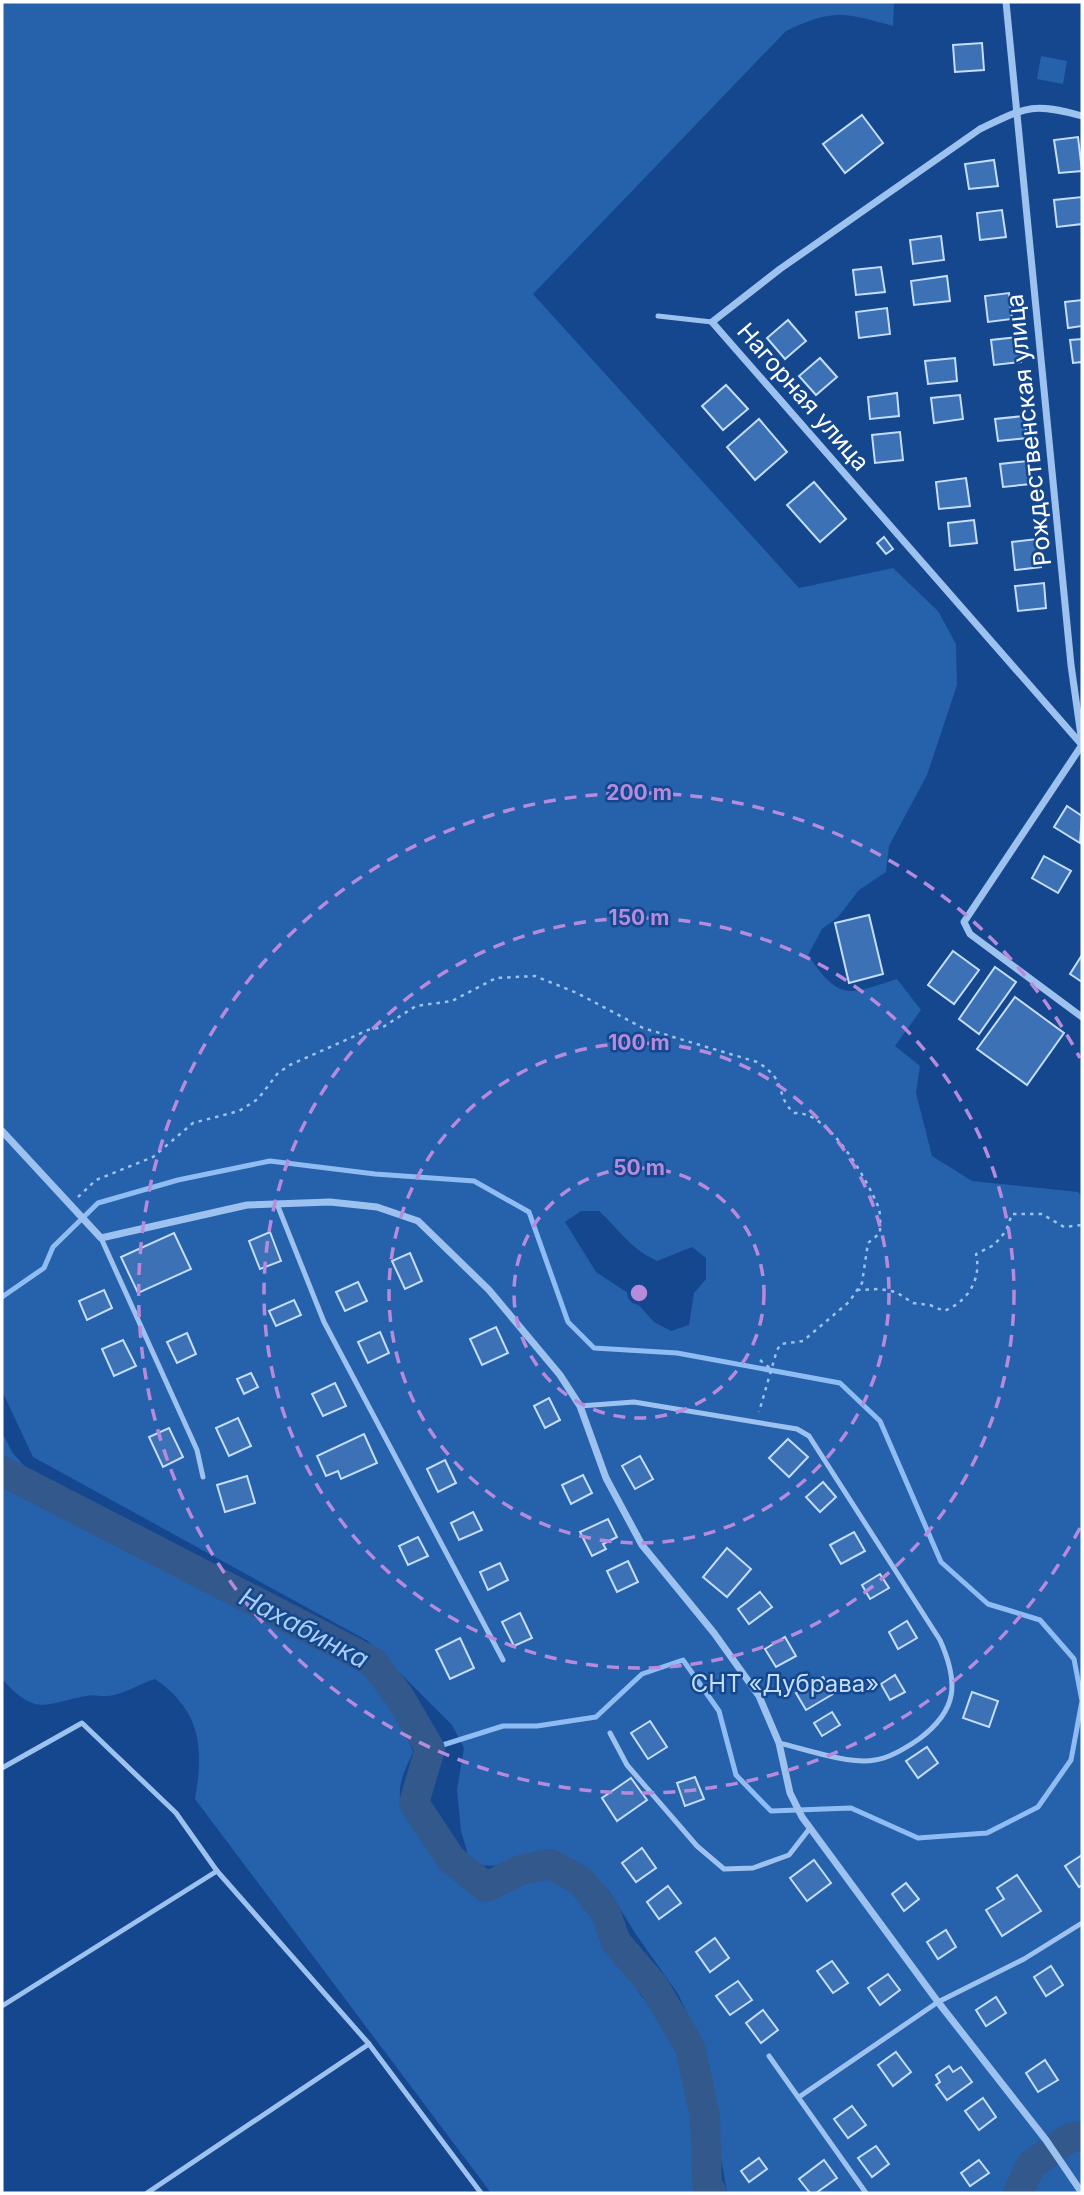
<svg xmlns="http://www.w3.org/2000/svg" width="1084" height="2195" font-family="Inter,sans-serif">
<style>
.green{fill:#2661ac;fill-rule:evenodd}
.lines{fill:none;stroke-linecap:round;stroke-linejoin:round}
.stream{stroke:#8fbdf3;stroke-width:5}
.river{stroke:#32588c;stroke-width:30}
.building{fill:#3d71b6;stroke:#c4ddfc;stroke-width:2}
.path{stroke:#9ec2f0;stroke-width:2.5;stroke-dasharray:3.5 5;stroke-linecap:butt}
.lane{stroke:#9ec2f0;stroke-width:5}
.street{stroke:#9ec2f0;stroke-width:7}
.ring{fill:none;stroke:#b68bdc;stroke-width:3.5;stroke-dasharray:12 9}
.labels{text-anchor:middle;stroke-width:5;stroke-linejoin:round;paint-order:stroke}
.street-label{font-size:24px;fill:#fff;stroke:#14478d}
.park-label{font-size:24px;fill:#c4ddfc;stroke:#14478d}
.water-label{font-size:26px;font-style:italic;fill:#a9ccf8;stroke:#14478d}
.centre{fill:#b68bdc;stroke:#14478d;stroke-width:3.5}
.ring-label{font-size:21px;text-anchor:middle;font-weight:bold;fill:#b68bdc;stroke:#14478d;stroke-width:5;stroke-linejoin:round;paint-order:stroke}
</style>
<rect width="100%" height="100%" fill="#14478d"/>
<g class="green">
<path d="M2,2H894L893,26C844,12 832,9 786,31L533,294L799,588L893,568L938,611L956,644L957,685L927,775L889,846L886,872L859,890L838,917L822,929L808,955C839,1000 846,996 897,979L921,1010L895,1046L920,1066L916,1093L932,1156L972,1181L1078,1192L1082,1197V2193H727L702,2046L678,1994L635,1933L609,1891L571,1864L534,1852L504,1866L471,1865L461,1831L457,1790L464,1748L452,1725L368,1641L33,1457L2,1391ZM581,1211H599C621,1231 628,1247 657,1261L692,1247L706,1258V1279L694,1293L689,1325L671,1331L654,1322L628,1293L596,1272L565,1222Z"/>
<polygon points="1041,56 1067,61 1063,84 1037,79"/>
<path d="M2,1432L12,1452L64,1511L199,1583L341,1652L380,1681L391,1698L413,1752C408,1764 401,1776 400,1789C396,1821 455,1885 481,1901L531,1879L549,1876L567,1885L592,1915L642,1997L669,2026L678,2044L694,2121V2163L703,2193H491L195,1799C204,1747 201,1711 155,1679C139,1684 125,1694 108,1696C100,1697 93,1694 86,1696C43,1704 37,1717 2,1679Z"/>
</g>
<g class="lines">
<polyline class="stream" points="2,1297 44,1268 53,1247 98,1203 178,1180 270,1161 375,1174 474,1181 529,1212 568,1322 594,1348 677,1353 840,1383 880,1421 941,1562 988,1604 1040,1620 1074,1659 1082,1701 1071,1760 1038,1807 987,1833 918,1838 851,1808 771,1811 736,1775 719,1711 683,1660 642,1674 596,1717 537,1726 503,1726 430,1749"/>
<g class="river">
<polyline points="2,1471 373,1662 399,1696 430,1749 414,1803 451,1859 486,1887 521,1870 550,1864 580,1880 605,1911 616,1942 653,1985 690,2047 705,2117 707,2184 712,2193"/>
<polyline points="1018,2193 1031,2165 1069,2138 1082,2136"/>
</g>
</g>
<g class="building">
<polygon points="982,43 984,70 955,72 953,45"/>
<polygon points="862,115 883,143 845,173 823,144"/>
<polygon points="1078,137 1082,171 1059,173 1054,140"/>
<polygon points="994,160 998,186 969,189 965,164"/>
<polygon points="1082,197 1082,224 1057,227 1054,200"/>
<polygon points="1002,210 1006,237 980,240 977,213"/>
<polygon points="941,236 944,260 913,264 910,240"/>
<polygon points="881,267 885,292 856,295 853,270"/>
<polygon points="947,276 950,301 914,305 911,281"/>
<polygon points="1009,293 1012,319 988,322 985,296"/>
<polygon points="1082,300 1082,326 1068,328 1065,302"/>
<polygon points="887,308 890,334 859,338 856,312"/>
<polygon points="788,320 806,341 785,359 767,338"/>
<polygon points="1018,337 1021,362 994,365 991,340"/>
<polygon points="1082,339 1082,362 1073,363 1070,340"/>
<polygon points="820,358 837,377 816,395 799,376"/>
<polygon points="955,358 957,381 928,384 925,361"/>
<polygon points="726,385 748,409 723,430 702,406"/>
<polygon points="897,393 899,416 870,419 868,397"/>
<polygon points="960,395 963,419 934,423 931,398"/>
<polygon points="1024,416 1027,438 998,441 995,419"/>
<polygon points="759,419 787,452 755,480 727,447"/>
<polygon points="900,432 903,460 875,463 872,435"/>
<polygon points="1028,461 1031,484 1003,487 1000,464"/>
<polygon points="966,478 970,506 939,509 936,482"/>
<polygon points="814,482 846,519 820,542 787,505"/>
<polygon points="974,520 977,543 950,546 948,523"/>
<polygon points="884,537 893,549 886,554 877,543"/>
<polygon points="1037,539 1041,567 1015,570 1012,542"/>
<polygon points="1044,583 1046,608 1018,611 1015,586"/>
<polygon points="1067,806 1082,816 1080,843 1054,827"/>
<polygon points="1044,856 1071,871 1058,893 1032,878"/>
<polygon points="869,915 883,974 849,983 835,923"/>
<polygon points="953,951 979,970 954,1004 928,985"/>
<polygon points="1082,955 1082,982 1070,974"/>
<polygon points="995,967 1016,982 979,1034 959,1019"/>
<polygon points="1015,997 1064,1033 1027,1085 977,1049"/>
<polygon points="270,1232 281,1261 260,1269 249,1241"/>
<polygon points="174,1233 191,1269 138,1293 121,1257"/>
<polygon points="410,1253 422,1281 405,1289 392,1261"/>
<polygon points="358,1282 367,1301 345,1311 336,1292"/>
<polygon points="104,1290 112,1308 87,1320 79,1301"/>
<polygon points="294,1300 301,1315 276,1326 269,1311"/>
<polygon points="496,1327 508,1353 482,1365 470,1339"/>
<polygon points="380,1332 389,1353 368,1363 358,1342"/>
<polygon points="187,1333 196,1354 177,1363 167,1342"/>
<polygon points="123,1340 136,1366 114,1376 102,1349"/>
<polygon points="251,1373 258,1387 244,1394 237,1379"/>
<polygon points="335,1383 346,1406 323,1416 312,1394"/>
<polygon points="549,1398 560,1420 545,1428 534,1406"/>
<polygon points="238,1418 251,1446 229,1456 216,1428"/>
<polygon points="169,1428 183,1457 163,1467 149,1437"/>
<polygon points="364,1434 377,1463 341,1479 338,1471 326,1476 317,1456"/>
<polygon points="788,1439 808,1457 789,1477 769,1458"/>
<polygon points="640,1456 653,1479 635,1489 622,1466"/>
<polygon points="445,1460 456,1483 438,1492 427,1469"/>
<polygon points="583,1475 592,1493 571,1504 562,1485"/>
<polygon points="247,1476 255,1503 225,1512 217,1485"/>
<polygon points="823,1482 836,1497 820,1512 806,1497"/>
<polygon points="473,1512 482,1530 459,1540 451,1523"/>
<polygon points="608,1519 617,1537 603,1544 606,1549 592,1556 580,1532"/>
<polygon points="854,1532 865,1551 841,1564 830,1545"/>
<polygon points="418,1537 428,1556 408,1565 399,1546"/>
<polygon points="727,1548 751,1569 727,1597 703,1577"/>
<polygon points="628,1561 638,1582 617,1592 607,1571"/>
<polygon points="500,1563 508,1580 488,1590 480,1572"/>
<polygon points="880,1574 889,1588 870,1599 862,1585"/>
<polygon points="760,1592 772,1607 749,1624 738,1609"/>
<polygon points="520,1613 532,1638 514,1646 502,1622"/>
<polygon points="907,1621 917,1638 898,1649 889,1632"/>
<polygon points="785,1637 796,1656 776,1667 765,1649"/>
<polygon points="460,1638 474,1668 450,1679 436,1650"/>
<polygon points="895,1675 905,1692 890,1700 881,1684"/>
<polygon points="823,1677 833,1694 806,1710 796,1693"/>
<polygon points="972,1692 998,1701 989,1727 963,1718"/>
<polygon points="832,1712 840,1725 822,1736 814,1723"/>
<polygon points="650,1721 667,1747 648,1759 631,1733"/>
<polygon points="927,1747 938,1763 918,1778 906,1761"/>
<polygon points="695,1777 704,1799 685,1806 677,1783"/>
<polygon points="631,1778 647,1800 617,1821 602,1798"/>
<polygon points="642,1848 656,1868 636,1882 622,1863"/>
<polygon points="1082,1855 1082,1885 1079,1887 1065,1866"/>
<polygon points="814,1860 831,1883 807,1901 790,1878"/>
<polygon points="1017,1875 1041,1911 1002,1936 986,1910 1004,1899 997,1888"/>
<polygon points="906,1883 919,1899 904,1911 892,1894"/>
<polygon points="668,1886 681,1903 659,1919 647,1902"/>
<polygon points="946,1930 956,1947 938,1959 927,1942"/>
<polygon points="715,1938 729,1958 710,1972 696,1952"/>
<polygon points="832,1961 848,1983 833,1993 817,1971"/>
<polygon points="1051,1966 1063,1985 1046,1996 1034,1977"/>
<polygon points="888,1974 900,1990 880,2005 868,1988"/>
<polygon points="738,1981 752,2000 730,2015 716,1996"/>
<polygon points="996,1997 1006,2013 986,2026 976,2010"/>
<polygon points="763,2010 778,2030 761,2043 746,2023"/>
<polygon points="896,2052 911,2072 893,2086 878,2065"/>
<polygon points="1045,2060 1058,2080 1038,2092 1026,2073"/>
<polygon points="949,2066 953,2072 961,2067 972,2082 947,2100 936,2085 940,2082 936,2075"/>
<polygon points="983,2098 996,2117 979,2130 965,2111"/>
<polygon points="852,2106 866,2125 848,2138 834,2119"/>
<polygon points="876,2146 889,2164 872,2177 858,2158"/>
<polygon points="759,2158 767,2169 749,2182 741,2171"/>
<polygon points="824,2160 837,2178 816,2193 810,2193 799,2179"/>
<polygon points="979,2160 989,2173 970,2186 961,2173"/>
</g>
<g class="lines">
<g class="path">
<path d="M78,1197L96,1180L153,1157L193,1123L239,1111L258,1099L278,1073L290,1065L368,1030L383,1027L416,1006L452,1001L496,978L535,976L577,993L643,1028L757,1062C789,1081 774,1095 794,1113C828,1110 866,1178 878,1206C881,1213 880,1225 880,1233L868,1243L862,1283L849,1302L803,1341L781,1344L777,1350L759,1412"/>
<path d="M857,1290L880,1289L896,1292L913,1303L930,1305L944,1311C967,1302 982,1280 976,1254L994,1245L1006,1231L1012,1214H1042L1064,1227L1082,1225"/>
<polyline points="760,1360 771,1369"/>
</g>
<g class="lane">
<polyline points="658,316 712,322"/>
<polyline points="277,1204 324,1322 503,1660"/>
<polyline points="101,1238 197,1450 203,1477"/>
<path d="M580,1406L634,1402L797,1429L809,1436L940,1640C959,1683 958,1710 919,1739C906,1748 890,1758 875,1760C850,1765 805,1749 779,1743"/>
<polyline points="610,1733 627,1765 697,1846 724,1869 753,1868 789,1855 810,1828"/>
<polyline points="2,1768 82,1723 176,1813 217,1871 369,2044 481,2193"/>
<polyline points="2,2006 217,1871"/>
<polyline points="769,2056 866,2193"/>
<polyline points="799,2097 938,2002 1024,1959 1082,1923"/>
<polyline points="147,2193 369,2044"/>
</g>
<g class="street">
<polyline points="1006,2 1071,665 1082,743"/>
<path d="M1082,745L712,322L780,269L980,129C1026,107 1032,102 1082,116"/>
<polyline points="1082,745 964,922 970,934 1082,1017"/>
<polyline points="2,1131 101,1238 247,1205 330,1202 377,1207 418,1221 489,1290 560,1375 580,1406 606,1478 642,1545 714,1633 759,1696 779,1743 790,1793 802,1817 938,2002 1046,2140 1082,2193"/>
</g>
</g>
<g class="ring">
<circle cx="639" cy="1293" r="125"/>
<circle cx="639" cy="1293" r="250"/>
<circle cx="639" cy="1293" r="375"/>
<path d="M1080 1528A500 500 0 1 1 1080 1058"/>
</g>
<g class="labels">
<g class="street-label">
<text transform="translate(803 397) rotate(49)" y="8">Нагорная улица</text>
<text transform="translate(1029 430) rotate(-96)" y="8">Рождественская улица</text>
</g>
<g class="park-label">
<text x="785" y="1692">СНТ «Дубрава»</text>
</g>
<g class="water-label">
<text transform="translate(304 1628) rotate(28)" y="9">Нахабинка</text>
</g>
</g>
<circle cx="639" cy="1293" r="10" class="centre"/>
<g class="ring-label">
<text x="639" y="800">200 m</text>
<text x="639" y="925">150 m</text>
<text x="639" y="1050">100 m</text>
<text x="639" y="1175">50 m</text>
</g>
<rect width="1084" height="2195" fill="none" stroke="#ffffff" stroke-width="7"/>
</svg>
